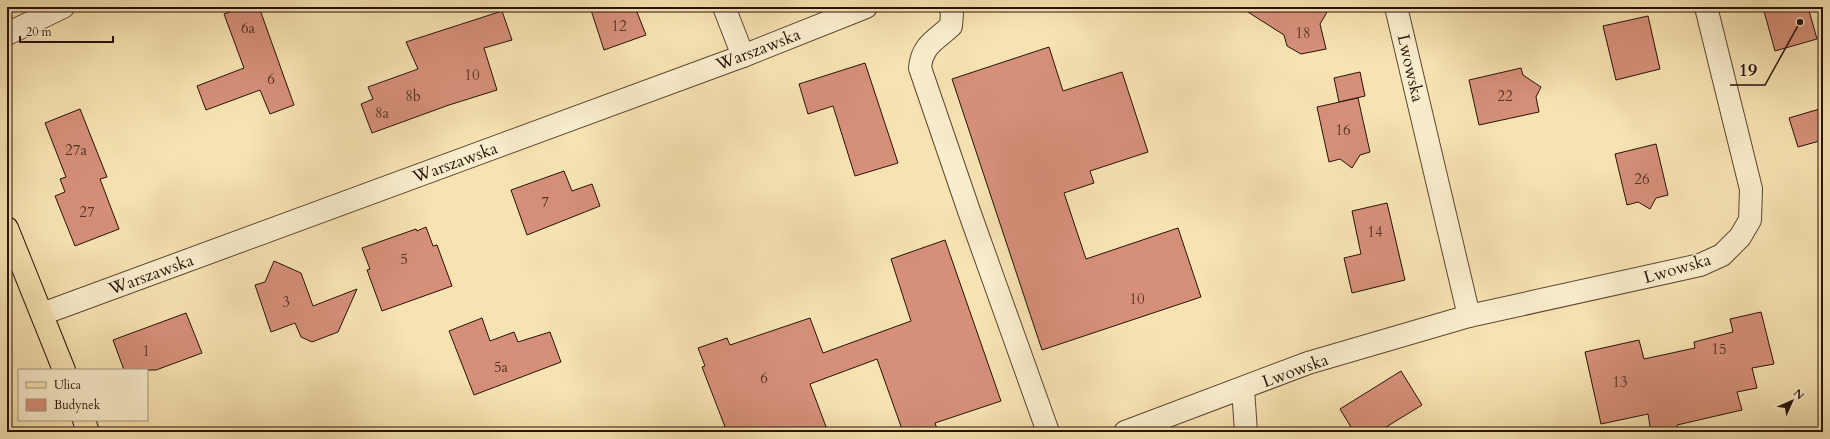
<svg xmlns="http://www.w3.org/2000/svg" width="1830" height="439" font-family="Cardo,serif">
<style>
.building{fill:#d6907a;stroke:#281108}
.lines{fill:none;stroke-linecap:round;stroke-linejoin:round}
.minor-casing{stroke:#5c4632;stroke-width:24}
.major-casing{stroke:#281108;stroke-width:24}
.minor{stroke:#faedcd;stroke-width:22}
.major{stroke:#f7e3b2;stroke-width:22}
.labels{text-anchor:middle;stroke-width:3;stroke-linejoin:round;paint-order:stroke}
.number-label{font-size:15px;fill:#543124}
.street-label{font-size:17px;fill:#281108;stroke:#faedcd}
.leader{fill:none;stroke:#281108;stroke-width:1.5}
.callout-dot{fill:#281108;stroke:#faedcd;stroke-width:1.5}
.callout-label{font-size:18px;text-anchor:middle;font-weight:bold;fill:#281108;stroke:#faedcd;stroke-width:3;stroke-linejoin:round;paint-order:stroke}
</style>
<rect width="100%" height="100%" fill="#f7e3b2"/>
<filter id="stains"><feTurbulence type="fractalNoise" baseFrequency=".005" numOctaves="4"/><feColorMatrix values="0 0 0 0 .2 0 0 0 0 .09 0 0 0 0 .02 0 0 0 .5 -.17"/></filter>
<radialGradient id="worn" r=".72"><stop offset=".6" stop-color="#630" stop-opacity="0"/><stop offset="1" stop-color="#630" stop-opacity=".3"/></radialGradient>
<g class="building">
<polygon points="232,7 259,7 294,105 270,114 260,90 206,110 197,86 244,68 224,14 233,11"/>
<polygon points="590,7 635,7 646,35 604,50"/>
<polygon points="1240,7 1330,7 1320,24 1326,49 1301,54 1287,46 1284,35"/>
<polygon points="1777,7 1808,7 1817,39 1775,51 1764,11"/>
<polygon points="502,11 512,40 484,48 497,90 449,105 372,133 361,104 373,99 368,87 418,69 406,42"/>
<polygon points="1648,16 1660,69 1616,80 1603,26"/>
<polygon points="1049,47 1063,91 1122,72 1148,152 1090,171 1094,183 1064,193 1086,259 1178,228 1201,297 1042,350 952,79"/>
<polygon points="865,63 898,163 855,176 833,106 808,114 799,84"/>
<polygon points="1521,68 1523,75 1541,87 1536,97 1539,112 1479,125 1469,80"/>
<polygon points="1360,72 1365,96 1339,102 1334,78"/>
<polygon points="1358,98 1370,152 1360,155 1352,168 1340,159 1329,162 1317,107"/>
<polygon points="1823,108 1823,140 1798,147 1789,118"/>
<polygon points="80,109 107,177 100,179 119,229 75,246 55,196 65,192 60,179 66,177 45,123"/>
<polygon points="1656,144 1668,195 1656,198 1650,209 1638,202 1627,205 1615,154"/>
<polygon points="564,171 572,191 592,184 600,206 527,235 511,190"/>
<polygon points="1387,203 1405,280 1352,293 1344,258 1361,254 1352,211"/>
<polygon points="426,227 433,246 437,245 452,286 382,311 367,270 370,269 362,248 416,229 417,231"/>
<polygon points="945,240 1001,401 935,423 938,432 903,432 877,359 810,384 828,432 727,432 702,367 705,366 698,348 727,338 730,345 810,318 823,353 911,321 891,259"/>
<polygon points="274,261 301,273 313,306 357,289 338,332 312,342 301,337 295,323 271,332 255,285 265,282"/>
<polygon points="1761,312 1774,364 1752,368 1757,388 1737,392 1742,410 1677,425 1678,432 1651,432 1648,414 1601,424 1585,352 1639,340 1644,359 1695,348 1694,342 1733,332 1730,319"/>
<polygon points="186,313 202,353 156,370 124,370 113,340"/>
<polygon points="482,318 490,341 514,332 518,342 550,332 561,362 474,395 449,331"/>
<polygon points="1401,371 1422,405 1378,432 1354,432 1340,409"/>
</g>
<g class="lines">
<defs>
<g id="minor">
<polyline points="724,7 743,56"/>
<path d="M950,7L952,13L951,26C936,40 922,45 920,68L969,211L1048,432"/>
<polyline points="1396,7 1469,316"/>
<polyline points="7,34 63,7"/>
<polyline points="42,314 743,56 866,7"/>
<polyline points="1243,389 1246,432"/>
<polyline points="1125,432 1308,363 1469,316 1700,265 1722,255 1740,237 1750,220 1751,189 1706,7"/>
</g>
<g id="major">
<polyline points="7,228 64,370"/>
<polyline points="84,420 88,432"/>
</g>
</defs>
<use href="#minor" class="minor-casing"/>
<use href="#major" class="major-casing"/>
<use href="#minor" class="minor"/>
<use href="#major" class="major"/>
</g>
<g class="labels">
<g class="number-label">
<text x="619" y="31">12</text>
<text x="248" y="33">6a</text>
<text x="1303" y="38">18</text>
<text x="472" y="80">10</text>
<text x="271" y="84">6</text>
<text x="413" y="101">8b</text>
<text x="1505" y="101">22</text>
<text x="382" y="118">8a</text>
<text x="1343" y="135">16</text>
<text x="76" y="155">27a</text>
<text x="1642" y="184">26</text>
<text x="545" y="207">7</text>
<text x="87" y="217">27</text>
<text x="1375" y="237">14</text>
<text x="404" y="264">5</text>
<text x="1137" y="304">10</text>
<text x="286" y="307">3</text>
<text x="1719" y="354">15</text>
<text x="146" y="356">1</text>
<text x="501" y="372">5a</text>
<text x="764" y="383">6</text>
<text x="1620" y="387">13</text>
</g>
<g class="street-label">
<text transform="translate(758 49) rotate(-21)" y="6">Warszawska</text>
<text transform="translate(1411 68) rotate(77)" y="6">Lwowska</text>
<text transform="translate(455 162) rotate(-20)" y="6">Warszawska</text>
<text transform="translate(1677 268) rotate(-16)" y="6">Lwowska</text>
<text transform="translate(151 274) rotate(-20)" y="6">Warszawska</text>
<text transform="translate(1295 370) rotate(-20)" y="6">Lwowska</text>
</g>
</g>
<path class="leader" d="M1800 22L1765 85H1730"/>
<circle class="callout-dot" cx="1800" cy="22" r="4"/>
<g class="callout-label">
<text x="1748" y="76">19</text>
</g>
<rect width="1830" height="439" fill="none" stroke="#f7e3b2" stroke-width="24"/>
<rect x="8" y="8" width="1814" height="423" fill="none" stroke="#281108" stroke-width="2"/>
<rect x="12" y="12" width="1806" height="415" fill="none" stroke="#281108"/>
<rect x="18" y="369" width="130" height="52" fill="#faedcd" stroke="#a6957e"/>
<rect x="26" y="382" width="20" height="6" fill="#f7e3b2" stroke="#a6957e"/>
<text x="54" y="389" font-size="12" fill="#281108">Ulica</text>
<rect x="26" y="399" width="20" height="12" fill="#d6907a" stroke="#a6957e"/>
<text x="54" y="409" font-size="12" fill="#281108">Budynek</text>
<g transform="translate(1792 401) rotate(45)" stroke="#faedcd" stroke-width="3" paint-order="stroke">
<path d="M0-3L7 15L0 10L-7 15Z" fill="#281108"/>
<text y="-6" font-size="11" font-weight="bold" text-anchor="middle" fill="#281108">N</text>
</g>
<path d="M20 36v6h93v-6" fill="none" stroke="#281108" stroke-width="2"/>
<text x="26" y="36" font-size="12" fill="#281108" stroke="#faedcd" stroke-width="3" paint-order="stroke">20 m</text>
<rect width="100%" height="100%" filter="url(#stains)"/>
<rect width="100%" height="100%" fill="url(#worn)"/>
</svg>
